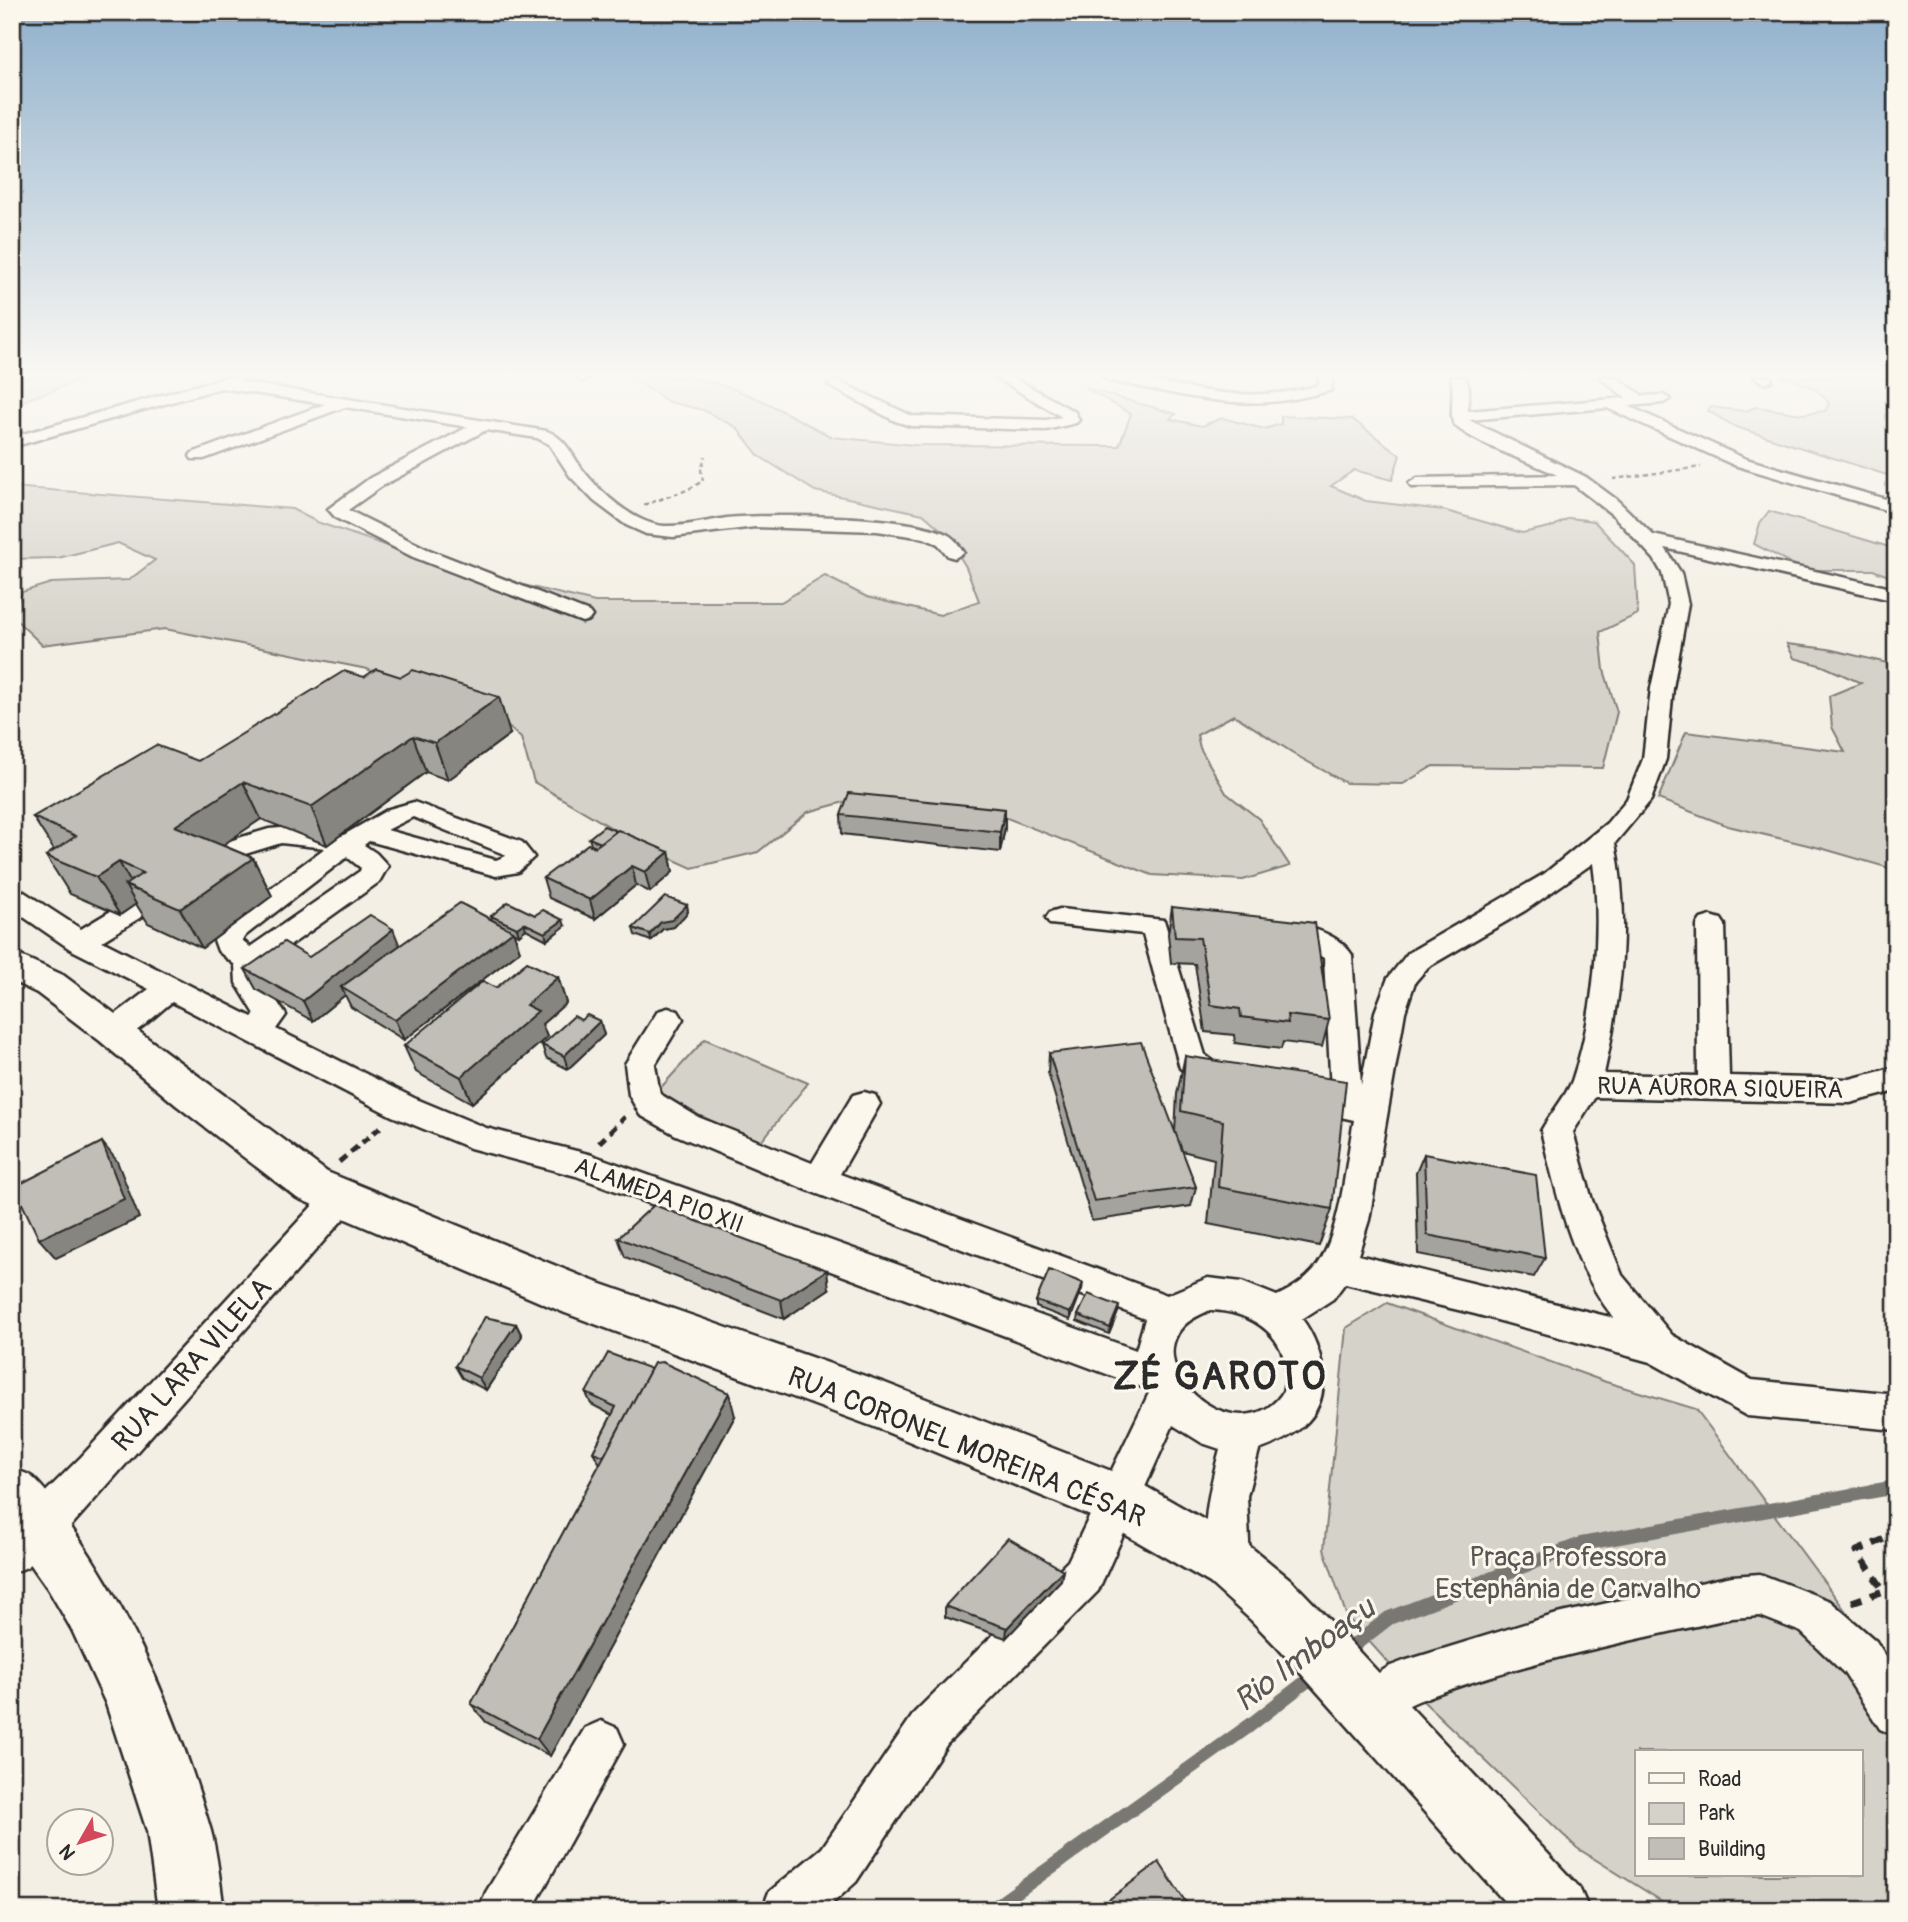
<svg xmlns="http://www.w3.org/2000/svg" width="1908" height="1922" font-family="Pangolin,sans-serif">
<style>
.green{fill:#d5d2c9;stroke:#807e7a;stroke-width:2;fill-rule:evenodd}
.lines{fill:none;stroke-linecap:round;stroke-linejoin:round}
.stream-far1{stroke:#787772;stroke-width:5}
.stream{stroke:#787772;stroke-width:14}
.minor-casing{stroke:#2b2b2b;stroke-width:5}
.major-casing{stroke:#2b2b2b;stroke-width:5}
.path-far2{stroke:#2b2b2b;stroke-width:2.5;stroke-dasharray:4.5 3.5;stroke-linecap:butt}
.path-far1{stroke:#2b2b2b;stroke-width:5;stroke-dasharray:9 6;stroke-linecap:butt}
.path{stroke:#2b2b2b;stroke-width:7;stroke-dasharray:11 9;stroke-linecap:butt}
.minor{fill:#fbf7ec;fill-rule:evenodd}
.major{fill:#fbf7ec;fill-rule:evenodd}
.wall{fill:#a5a39d;stroke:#2b2b2b;stroke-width:2}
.shaded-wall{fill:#86857f;stroke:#2b2b2b;stroke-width:2}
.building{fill:#c0beb6;stroke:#2b2b2b;stroke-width:2}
.labels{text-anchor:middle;stroke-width:6;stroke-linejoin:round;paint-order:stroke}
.street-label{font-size:24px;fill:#2b2b2b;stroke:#fbf7ec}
.near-street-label{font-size:28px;fill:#2b2b2b;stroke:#fbf7ec}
.near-park-label{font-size:28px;fill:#565552;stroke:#fbf7ec}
.near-water-label{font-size:32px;font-style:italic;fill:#585755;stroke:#fbf7ec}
.near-district-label{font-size:38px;font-weight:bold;letter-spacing:2px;fill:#2b2b2b;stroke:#fbf7ec}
</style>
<rect width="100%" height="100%" fill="#f3efe4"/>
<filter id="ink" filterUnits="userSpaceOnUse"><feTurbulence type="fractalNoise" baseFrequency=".0143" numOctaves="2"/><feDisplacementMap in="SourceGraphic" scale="14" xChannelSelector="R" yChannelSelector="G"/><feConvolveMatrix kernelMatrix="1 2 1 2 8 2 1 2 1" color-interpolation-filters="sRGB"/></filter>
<g filter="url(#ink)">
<g class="green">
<polygon points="12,377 89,377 12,405"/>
<polygon points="631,377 686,377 726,386 761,400 832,437 914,445 1119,446 1131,414 1085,388 1176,414 1170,419 1202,426 1222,418 1264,429 1281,424 1281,416 1352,419 1400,455 1392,480 1354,470 1331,486 1366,501 1443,510 1522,533 1554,526 1569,518 1594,521 1635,565 1638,614 1600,632 1604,670 1617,712 1603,768 1433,766 1403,784 1346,783 1301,758 1234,715 1197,735 1200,748 1226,793 1259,819 1290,866 1243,880 1152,875 989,811 859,798 808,812 758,852 692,868 639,844 534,782 521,738 498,718 436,701 367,669 165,629 42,645 12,616 22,592 51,583 129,580 155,560 118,543 58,558 12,559 12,487 292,509 317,522 452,568 595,602 781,602 825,576 867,597 940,615 979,601 966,567 946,534 923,514 815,491 759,456 736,427 703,410 669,402"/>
<path d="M1781,377H1896V478L1736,427L1708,411L1710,407L1745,411L1756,407L1802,414L1825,411L1829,404C1819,386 1800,382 1781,377Z"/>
<polygon points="1769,511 1896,549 1896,579 1873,570 1804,570 1754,544 1760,523"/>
<polygon points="1787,644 1828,649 1896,665 1896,870 1824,849 1728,826 1658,799 1686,732 1845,752 1832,727 1829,696 1861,683 1823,666 1794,658"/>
<polygon points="705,1039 808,1083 760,1143 654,1095"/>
<path d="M1387,1303L1606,1382L1696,1409L1896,1679V1910H1676L1577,1848L1421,1699L1347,1617L1324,1549L1346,1328ZM1637,1752H1861V1875H1637Z"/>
</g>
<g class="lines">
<polyline class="stream-far1" points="1881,377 1896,380"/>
<g class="stream">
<polyline points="1344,1653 1389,1618 1581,1544 1896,1487"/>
<polyline points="991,1910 1249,1726 1316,1674"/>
</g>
<defs>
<g id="minor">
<path d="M227,377H245L241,382L547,431C566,439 570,452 582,469C599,491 634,524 664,526C685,527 706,521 727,518C771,514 915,514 950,536C956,540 960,547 964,552L955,558L948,556L938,544L924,538L877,531L755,527L673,537L646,534L626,525L594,501L570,476L549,444L537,438L486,430L382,486L348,510L427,549L589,612L592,616L589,620L582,622L413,557L336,518L328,509L370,478L468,427L345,407L204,459H192L190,456L192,453L325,404L221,388L12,447V437Z"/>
<polygon points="575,377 590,377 583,381"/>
<polygon points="995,377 1012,377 1075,412 1079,420 1076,423 1046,430 911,426 895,421 828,385 835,381 840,382 912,416 1046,420 1062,417"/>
<path d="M1103,377C1132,375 1160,382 1189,388C1233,396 1275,398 1319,385V377H1333L1331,390C1248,416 1192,396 1110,381Z"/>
<path d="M1451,377H1465L1469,388L1468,411L1626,398L1600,377H1616L1643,396L1663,395L1670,399L1663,403L1628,406L1746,459L1896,502V513L1734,465L1607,408L1469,420L1586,477L1617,500L1653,535L1896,589V601L1665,548L1681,573L1688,604L1673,688L1666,759L1651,800L1615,843C1631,922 1621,996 1604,1074L1698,1076L1697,925L1701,919L1711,916L1721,919L1725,925L1729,1076L1850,1079L1896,1067V1091L1850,1103L1595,1097L1573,1132L1592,1200L1622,1275L1672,1335L1752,1380L1896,1394V1430L1747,1416L1650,1362L1475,1314L1345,1283L1333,1299L1302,1319C1324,1348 1335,1399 1303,1426C1291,1437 1275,1444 1259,1450L1247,1496L1250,1564L1244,1579L1229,1585L1214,1579C1197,1538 1209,1490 1220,1449L1202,1443L1173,1425L1098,1591L947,1744L856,1882L825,1910H762L769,1892L822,1848L915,1712L1068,1561L1149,1393L1147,1389L576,1176L470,1148L392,1116L172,1002C153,1016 128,1046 104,1039L99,1031L104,1023L149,989L70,949L12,909V887L21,890L81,929L224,843L242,837L269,829L292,827L342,836L389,809L414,802L522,842L534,857L518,872L496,876L369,841L364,845L376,853L388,866L379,882L263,965L264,982L286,1015L276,1029L414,1098L486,1128L592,1155L1136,1350L1145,1319L807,1190L676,1135L640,1115L629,1095L625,1064L658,1011L668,1008L678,1011L683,1019L655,1065L660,1094L698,1117L812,1163L853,1095L864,1092L875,1095L880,1104L840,1174L1167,1295L1208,1278L1242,1282L1277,1296C1294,1288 1313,1275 1322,1258C1342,1220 1346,1162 1354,1120L1296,1107L1291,1098L1296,1089L1307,1086L1331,1091L1324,958L1303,946L1273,940L1269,933L1273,926C1298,920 1339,933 1352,955L1361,1085L1375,1012L1388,978L1408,953L1544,874L1607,823L1627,799L1643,759L1651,688L1669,604L1662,573L1654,559L1614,516L1574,485L1411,487L1409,483L1417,478L1557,475C1534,463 1469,442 1454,424C1449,418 1455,390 1451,377ZM413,817L504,854L506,856L496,860L387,830ZM281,843L325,848L226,921L214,940L218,951L235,965L236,983L255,1014L252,1017L102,941L242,855ZM347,857L361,868L360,871L250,947L242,940L246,935ZM1593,863C1602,930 1594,1016 1572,1081C1565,1098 1550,1114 1541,1131C1557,1195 1572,1266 1614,1318L1358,1255L1369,1220L1405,1012L1415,982L1428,967L1526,910ZM1210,1310C1246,1311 1283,1330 1286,1370C1286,1378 1286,1388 1281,1395C1241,1449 1152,1381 1177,1335C1184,1321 1198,1316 1210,1310Z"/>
<polygon points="1754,377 1770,377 1772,380 1765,384"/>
<polygon points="1060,909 1164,920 1205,1055 1230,1074 1234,1082 1230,1090 1219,1094 1208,1090 1180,1068 1143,934 1050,924 1046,918 1050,912"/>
<polygon points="340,1185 352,1189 357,1199 352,1209 56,1543 27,1567 12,1573 12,1525 81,1457 328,1189"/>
<path d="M1760,1574L1830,1601L1876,1641L1896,1672V1736L1880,1729L1844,1673L1801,1632L1760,1616L1732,1618C1627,1642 1519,1662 1418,1701C1400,1708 1385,1722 1367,1730L1351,1723L1344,1707L1351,1691L1388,1667L1404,1661L1557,1614L1732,1576Z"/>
<polygon points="601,1721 617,1728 624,1744 532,1910 479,1910 486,1892 585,1728"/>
</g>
<g id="major">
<polygon points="12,952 63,975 327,1172 593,1281 885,1383 1119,1474 1138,1482 1248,1545 1291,1580 1319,1609 1579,1887 1589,1910 1512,1910 1279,1649 1251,1620 1210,1583 1100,1520 877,1428 565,1313 297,1198 176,1105 100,1041 37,993 12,981"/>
<path d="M12,1469C18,1471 27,1473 32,1477C47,1490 60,1511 71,1527C135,1618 180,1724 211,1831C218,1857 220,1884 224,1910H158L147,1831L106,1704L72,1630L48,1589L12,1538Z"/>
</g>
</defs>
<use href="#minor" class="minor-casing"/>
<use href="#major" class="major-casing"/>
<g class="path-far2">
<polyline points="1613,479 1701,467"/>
<polyline points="644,505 687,490 703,481 701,470 705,456"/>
</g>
<g class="path-far1">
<polyline points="599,1143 625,1117"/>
<polyline points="339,1162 383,1125"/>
</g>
<polyline class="path" points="1852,1602 1884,1591 1857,1551 1896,1534"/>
<use href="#minor" class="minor"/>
<use href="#major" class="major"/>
</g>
<g class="wall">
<polygon points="364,677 510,734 448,780 426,772 327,845 261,819 222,845 253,858 272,896 202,948 148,923 136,904 120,915 70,894 46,856 54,850 33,817 198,761"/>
<polygon points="1005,809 1005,828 1000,852 842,834 841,815"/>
<polygon points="589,838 669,852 673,872 650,892 636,885 595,919 549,898 543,878 596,846 591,844"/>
<polygon points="687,905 688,912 674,927 663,929 651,941 635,935 633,928"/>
<polygon points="1172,907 1329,1020 1322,1047 1283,1042 1281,1049 1235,1043 1234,1035 1205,1032 1195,964 1171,963 1168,934"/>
<polygon points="535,915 565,926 547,940 526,929 519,935 514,932 520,951 404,1040 351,1007 345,995 313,1021 256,989 245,969 309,957 400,946 492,920 491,916"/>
<polygon points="558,977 566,1003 542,1024 547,1037 472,1103 416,1072 404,1046 496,988"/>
<polygon points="581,1020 600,1021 604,1035 568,1069 546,1058 542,1045"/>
<polygon points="1049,1053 1175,1132 1177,1094 1185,1056 1332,1209 1319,1246 1208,1224 1214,1159 1182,1151 1196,1187 1191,1206 1092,1221 1048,1073"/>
<polygon points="1424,1154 1545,1258 1534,1277 1418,1254 1416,1173"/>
<polygon points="618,1238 829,1289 784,1319 625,1257"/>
<polygon points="1082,1289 1070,1320 1036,1307 1036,1301"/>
<polygon points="1118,1312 1109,1334 1077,1321 1078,1315"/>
<polygon points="516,1324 522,1336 486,1390 462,1378 455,1366"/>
<polygon points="586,1393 735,1416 550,1756 486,1722 471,1704 600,1464 593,1452 612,1415 591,1404"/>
<polygon points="1063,1570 1061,1580 1006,1638 945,1617 945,1606"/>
</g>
<g class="shaded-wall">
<polygon points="499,697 510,734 448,780 435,743"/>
<polygon points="413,736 426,772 327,845 311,807"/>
<polygon points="243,782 261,819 195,864 175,826"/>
<polygon points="1005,809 1005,828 1000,852 1000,832"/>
<polygon points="669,852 673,872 650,892 645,872"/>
<polygon points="253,858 272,896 202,948 180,909"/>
<polygon points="119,862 135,890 125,885 136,904 120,915 96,877"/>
<polygon points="632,866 636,885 595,919 590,900"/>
<polygon points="687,905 688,912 674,927 663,929 651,941 650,934 661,922"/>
<polygon points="563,920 565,926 547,940 545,933"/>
<polygon points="524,923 526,929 519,935 517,928"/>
<polygon points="393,929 401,949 341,987 345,995 313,1021 303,1001"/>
<polygon points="513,931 520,951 404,1040 395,1020"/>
<polygon points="558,977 566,1003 542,1024 547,1037 472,1103 461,1077 526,1005"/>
<polygon points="600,1021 604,1035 568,1069 564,1056"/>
<polygon points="102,1142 117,1161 139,1218 56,1258 39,1239"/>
<polygon points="827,1270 829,1289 784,1319 781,1300"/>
<polygon points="1083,1283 1082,1289 1070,1320 1070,1313"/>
<polygon points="1119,1306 1118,1312 1109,1334 1110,1328"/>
<polygon points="516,1324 522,1336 486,1390 479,1378"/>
<polygon points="729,1393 735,1416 550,1756 537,1739"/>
<polygon points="1063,1570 1061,1580 1006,1638 1007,1628"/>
</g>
<g class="building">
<polygon points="376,669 401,677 413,670 499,697 435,743 413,736 311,807 243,782 175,826 253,858 180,909 125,885 143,873 119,862 96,877 46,856 76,836 33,817 156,745 198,761 344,671 364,677"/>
<polygon points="849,793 1005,809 1000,832 841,815"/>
<polygon points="604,826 616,831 601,843 589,838"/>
<polygon points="618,830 669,852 645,872 632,866 590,900 543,878 588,844 595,847"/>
<polygon points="665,897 687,905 672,920 661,922 650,934 633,928"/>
<polygon points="508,902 535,915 543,910 563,920 545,933 524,923 517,928 491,916"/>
<polygon points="460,903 513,931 395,1020 341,987"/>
<polygon points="1172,907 1315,923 1329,1020 1287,1015 1288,1023 1241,1017 1240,1009 1211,1005 1200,938 1175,937"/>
<polygon points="370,915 393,929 303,1001 245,969 284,942 309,957"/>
<polygon points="527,962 558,977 526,1005 538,1011 461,1077 404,1046 483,981 496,988"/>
<polygon points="587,1015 600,1021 564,1056 542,1045 574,1016 581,1020"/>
<polygon points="1141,1042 1196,1187 1094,1201 1049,1053"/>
<polygon points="1185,1056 1346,1081 1332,1209 1218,1187 1223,1121 1181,1111"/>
<polygon points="102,1142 124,1199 39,1239 14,1187"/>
<polygon points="1424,1154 1536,1175 1545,1258 1427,1235"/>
<polygon points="654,1205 827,1270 781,1300 618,1238"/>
<polygon points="1049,1270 1083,1283 1070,1313 1036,1301"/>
<polygon points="1088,1294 1119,1306 1110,1328 1078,1315"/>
<polygon points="485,1317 516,1324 479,1378 455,1366"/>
<polygon points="608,1353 651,1369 604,1456 593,1452 616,1407 586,1393"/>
<polygon points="662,1362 729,1393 537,1739 471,1704 654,1363"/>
<polygon points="1008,1538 1063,1570 1007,1628 945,1606"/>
<polygon points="1159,1862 1191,1910 1095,1910"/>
</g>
</g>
<linearGradient id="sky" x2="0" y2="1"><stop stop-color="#90b0cc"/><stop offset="0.58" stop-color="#faf8f3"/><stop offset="1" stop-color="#faf8f3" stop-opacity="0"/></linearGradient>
<rect width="1908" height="646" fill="url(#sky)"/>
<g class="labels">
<g class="street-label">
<text transform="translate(1720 1088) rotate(1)" y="8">RUA AURORA SIQUEIRA</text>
<text transform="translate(659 1195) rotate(20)" y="8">ALAMEDA PIO XII</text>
</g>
<g class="near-street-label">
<text transform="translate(191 1364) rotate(-48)" y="10">RUA LARA VILELA</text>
<text transform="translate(967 1446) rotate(22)" y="10">RUA CORONEL MOREIRA CÉSAR</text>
</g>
<g class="near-park-label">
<text x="1568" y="1566">Praça Professora<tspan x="1568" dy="32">Estephânia de Carvalho</tspan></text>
</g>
<g class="near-water-label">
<text transform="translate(1304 1654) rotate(-37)" y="11">Rio Imboaçu</text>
</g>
<g class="near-district-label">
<text x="1220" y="1389">ZÉ GAROTO</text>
</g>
</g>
<rect width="1908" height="1922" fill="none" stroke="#fbf7ec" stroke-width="42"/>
<rect x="21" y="21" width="1866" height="1880" fill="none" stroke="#2b2b2b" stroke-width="2.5" filter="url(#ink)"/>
<rect x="1635" y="1750" width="228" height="126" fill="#fbf7ec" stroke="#a8a59f" stroke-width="2"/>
<rect x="1649" y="1773" width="35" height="10" fill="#fbf7ec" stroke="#a8a59f" stroke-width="2"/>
<text x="1698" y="1786" font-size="21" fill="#2b2b2b">Road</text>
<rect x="1649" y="1803" width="35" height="21" fill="#d5d2c9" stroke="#a8a59f" stroke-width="2"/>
<text x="1698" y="1820" font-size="21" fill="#2b2b2b">Park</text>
<rect x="1649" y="1838" width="35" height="21" fill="#c0beb6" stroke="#a8a59f" stroke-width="2"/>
<text x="1698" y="1856" font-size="21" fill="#2b2b2b">Building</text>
<g transform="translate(80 1842) rotate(231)"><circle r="33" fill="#fbf7ec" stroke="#a8a59f" stroke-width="2"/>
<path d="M0-5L12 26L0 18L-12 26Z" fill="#d1495b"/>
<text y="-10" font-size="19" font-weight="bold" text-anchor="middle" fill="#2b2b2b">N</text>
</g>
</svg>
